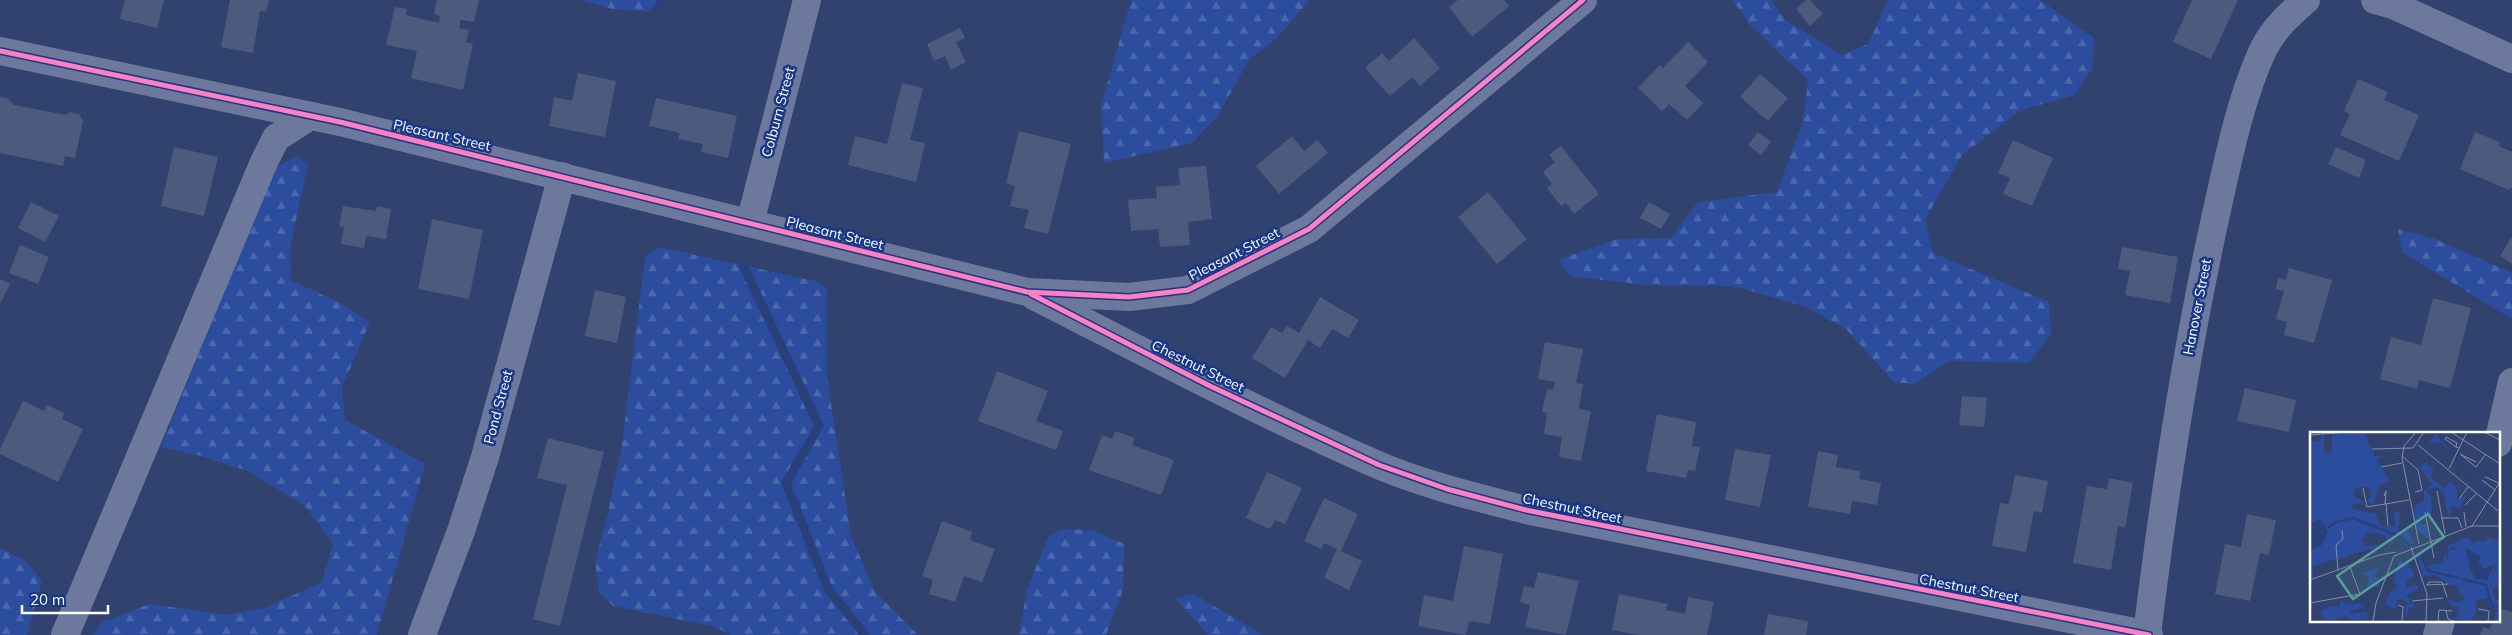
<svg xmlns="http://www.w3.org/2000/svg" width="2512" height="635" font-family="Mulish,sans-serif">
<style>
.forest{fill:url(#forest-firs)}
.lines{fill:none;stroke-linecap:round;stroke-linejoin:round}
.stream{stroke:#2a407b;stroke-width:9}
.building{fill:#4c5a7d}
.minor{stroke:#6d799c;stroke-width:28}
.cycleway-casing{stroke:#183787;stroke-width:8}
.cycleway{stroke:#ff80c0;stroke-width:5}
.labels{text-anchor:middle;stroke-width:5;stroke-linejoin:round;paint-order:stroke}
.street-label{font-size:14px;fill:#fff;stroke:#183787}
.inset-river{fill:none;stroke:#2a407b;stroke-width:2.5}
.inset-road{fill:none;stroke:#838ea8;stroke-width:1}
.view{fill:#579f9a;fill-opacity:0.15;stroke:#579f9a;stroke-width:2.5}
.inset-edge{fill:none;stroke:#fff;stroke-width:2.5}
</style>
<defs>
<pattern id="forest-firs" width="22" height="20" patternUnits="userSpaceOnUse" patternTransform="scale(1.25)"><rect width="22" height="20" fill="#2c4d9e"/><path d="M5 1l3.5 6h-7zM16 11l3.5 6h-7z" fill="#4c68ad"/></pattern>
</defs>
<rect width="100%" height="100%" fill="#31426e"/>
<g class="forest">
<polygon points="581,0 663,0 647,12 612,9"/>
<polygon points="1131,0 1310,0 1275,40 1250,58 1217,117 1192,143 1104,163 1101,106"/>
<polygon points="1732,0 1771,0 1785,20 1842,55 1868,44 1888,0 2040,0 2094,38 2092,69 2075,95 2021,110 1962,155 1925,220 1933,253 2049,302 2051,334 2029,363 1949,361 1915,384 1894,382 1846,329 1806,307 1733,286 1646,285 1571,276 1558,260 1616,239 1671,238 1698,202 1777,192 1803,121 1808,80 1751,26"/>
<polygon points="297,156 308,165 291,243 291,280 340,303 370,322 342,387 345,420 425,464 377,635 93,635 102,622 150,604 226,615 265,608 322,582 333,544 305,506 248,471 201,456 161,447 260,204 277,167"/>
<polygon points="2398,229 2435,239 2512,273 2512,319 2402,252"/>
<polygon points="659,247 819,282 827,290 827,376 851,536 875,592 918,635 732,635 712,626 613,606 599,592 595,562 608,513 622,445 645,258"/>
<polygon points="1064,529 1093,530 1124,544 1123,590 1106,635 1019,635 1027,589 1049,536"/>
<polygon points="0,548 26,561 42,581 27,635 0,635"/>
<polygon points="1194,594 1259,633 1264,635 1209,635 1175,598"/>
</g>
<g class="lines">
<g class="stream">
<polyline points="660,6 662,0"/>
<polyline points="743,265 819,426 786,483 828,589 865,635"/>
</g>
</g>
<g class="building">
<polygon points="125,0 164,0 157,28 120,19"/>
<polygon points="230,0 269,0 266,12 260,11 253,53 221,47"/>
<polygon points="437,0 479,0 474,22 461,20 459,28 469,30 466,42 473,44 463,90 411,78 417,51 386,45 395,7 407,9 406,15 439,23 440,16 434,14"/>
<polygon points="1458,0 1504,0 1509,6 1472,37 1449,7"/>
<polygon points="1806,0 1810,0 1823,14 1810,26 1796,9"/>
<polygon points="2192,0 2238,0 2211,59 2173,42"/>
<polygon points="960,28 965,38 956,42 966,62 951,70 945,56 934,61 927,44"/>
<polygon points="1414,38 1440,68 1420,86 1412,77 1390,96 1365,68 1382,53 1389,61"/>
<polygon points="1688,42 1708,62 1685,86 1703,103 1687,120 1669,104 1662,111 1638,88 1660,65 1663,68"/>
<polygon points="578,73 616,81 605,137 549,126 554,97 572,101"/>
<polygon points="1760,74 1788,98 1768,121 1740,97"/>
<polygon points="2358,79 2388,92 2384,100 2419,115 2399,161 2340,135 2350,114 2344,111"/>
<polygon points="902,83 923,88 910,140 925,143 916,182 848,165 855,136 887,144"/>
<polygon points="0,97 7,98 14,105 66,115 70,112 79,114 83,121 75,158 65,156 63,166 0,153"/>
<polygon points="656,98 737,116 728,158 701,152 703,144 678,139 680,133 649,126"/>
<polygon points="1019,131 1071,144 1048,234 1024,228 1029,210 1010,206 1015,186 1006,183"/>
<polygon points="1758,132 1771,142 1761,155 1748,145"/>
<polygon points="2475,132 2500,142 2499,146 2512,152 2512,187 2509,190 2460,169"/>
<polygon points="1292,136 1304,151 1317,140 1328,153 1279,194 1256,166"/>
<polygon points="2013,140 2053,158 2032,206 2003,194 2010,178 1998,173"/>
<polygon points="1561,146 1599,194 1574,214 1566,203 1561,206 1547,188 1552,184 1543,172 1555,162 1549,155"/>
<polygon points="174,147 218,157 204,216 161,206"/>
<polygon points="2336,147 2366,160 2359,178 2328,164"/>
<polygon points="1206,166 1212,219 1188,222 1190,245 1160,247 1158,229 1131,231 1128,200 1157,198 1156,187 1180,185 1178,168"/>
<polygon points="1488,192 1527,239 1497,264 1458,217"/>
<polygon points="31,202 59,216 45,242 18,228"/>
<polygon points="1649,202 1670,214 1661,229 1640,218"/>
<polygon points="343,206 376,211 377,206 391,209 386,239 366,236 364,248 341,244 344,227 339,226"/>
<polygon points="432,219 483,230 469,299 418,289"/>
<polygon points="2511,238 2512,239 2512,264 2500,256"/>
<polygon points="20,245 49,257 38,284 9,273"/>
<polygon points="2122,247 2178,257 2170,303 2125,295 2130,271 2118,269"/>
<polygon points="2289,268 2332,280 2314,343 2284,335 2287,322 2276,319 2284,291 2276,289 2278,278 2286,280"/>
<polygon points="0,279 10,284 0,304"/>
<polygon points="595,290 626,297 617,343 585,336"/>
<polygon points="1320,297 1359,320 1348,338 1332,329 1320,348 1308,340 1285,378 1252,358 1271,327 1282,333 1287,326 1299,333"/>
<polygon points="2433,298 2471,308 2450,388 2419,380 2417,389 2380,379 2391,337 2421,345"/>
<polygon points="1545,342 1583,349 1576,383 1583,384 1579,409 1591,411 1581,461 1559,457 1562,437 1544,434 1547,413 1542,412 1547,389 1553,390 1555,382 1538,379"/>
<polygon points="997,371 1048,391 1036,421 1063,431 1056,450 978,421"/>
<polygon points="2245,388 2296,400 2289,432 2237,421"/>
<polygon points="1962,396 1987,398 1984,427 1959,425"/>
<polygon points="23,401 44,411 47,405 64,413 62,419 83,429 58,482 0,454 0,449"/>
<polygon points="1657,414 1696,422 1692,446 1700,447 1695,471 1688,470 1686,478 1646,471"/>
<polygon points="1115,431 1135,438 1132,445 1174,460 1161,495 1089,470 1102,435 1112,439"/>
<polygon points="548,438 604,452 560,626 533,619 567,485 537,478"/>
<polygon points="1735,449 1771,455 1760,507 1725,500"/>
<polygon points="1818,451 1838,455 1836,467 1860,471 1859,479 1881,483 1877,505 1852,501 1850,514 1808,507"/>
<polygon points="1267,472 1302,488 1285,524 1275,520 1270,529 1246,518"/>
<polygon points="2015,475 2048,481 2042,513 2034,511 2026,552 1992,546 2000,503 2009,504"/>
<polygon points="2109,478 2133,483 2125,528 2118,526 2111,570 2073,563 2087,486 2107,489"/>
<polygon points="1324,498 1358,514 1341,551 1362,561 1349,590 1324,578 1337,549 1324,543 1321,549 1304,541"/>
<polygon points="2247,514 2276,520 2269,555 2260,553 2250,601 2215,594 2225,544 2241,547"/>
<polygon points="942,521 972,532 970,540 995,549 982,582 964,576 955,602 929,594 933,580 922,576"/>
<polygon points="1464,546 1503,554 1490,624 1469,621 1466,635 1418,626 1424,595 1453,601"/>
<polygon points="1538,572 1579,581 1566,635 1525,627 1530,605 1520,602 1524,586 1534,588"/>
<polygon points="1619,594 1668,604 1666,610 1685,614 1688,597 1714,602 1707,635 1638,635 1612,630"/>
<polygon points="2498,608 2512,612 2512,635 2480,635 2483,627 2490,629 2493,621 2498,621"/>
<polygon points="1768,614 1808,621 1806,635 1764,635"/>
</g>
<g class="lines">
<g class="minor">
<polyline points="2375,0 2393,5 2512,59"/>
<polyline points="0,51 340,122 1027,292 1129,297 1188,290 1309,229 1583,0"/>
<polyline points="750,223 807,0"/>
<path d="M1034,296C1148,354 1261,414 1378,465C1425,485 1476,497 1526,510L2149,635"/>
<polyline points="2498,443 2512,382"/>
<path d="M2147,634C2164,495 2185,356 2215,219C2227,165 2240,98 2264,48C2274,28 2290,14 2306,0"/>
<polyline points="65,635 264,162 276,138 310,116"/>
<polyline points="422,635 461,531 485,457 562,176"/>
<polyline points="2437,635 2441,621"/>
</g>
<defs>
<g id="cycleway">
<polyline points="0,51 340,122 1027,292 1129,297 1188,290 1309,229 1583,0"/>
<polyline points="1031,294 1210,386 1379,465 1447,489 1526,510 2149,635"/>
</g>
</defs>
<use href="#cycleway" class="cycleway-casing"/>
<use href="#cycleway" class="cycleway"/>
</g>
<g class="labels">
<g class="street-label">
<text transform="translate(778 112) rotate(-75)" y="5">Colburn Street</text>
<text transform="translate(442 135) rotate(13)" y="5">Pleasant Street</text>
<text transform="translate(835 233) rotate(14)" y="5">Pleasant Street</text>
<text transform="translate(1234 254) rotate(-27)" y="5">Pleasant Street</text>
<text transform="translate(2197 307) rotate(-79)" y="5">Hanover Street</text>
<text transform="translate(1198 366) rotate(26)" y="5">Chestnut Street</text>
<text transform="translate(498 407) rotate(-75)" y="5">Pond Street</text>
<text transform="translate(1572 508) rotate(12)" y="5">Chestnut Street</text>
<text transform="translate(1969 588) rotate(11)" y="5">Chestnut Street</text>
</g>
</g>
<g transform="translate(2310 432)">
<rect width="190" height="190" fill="#31426e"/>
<path d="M54,1L64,24L78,25L66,27L80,49L69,52L64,73L57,70L61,63L58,54L46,56L43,63L55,71L43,72L42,77L66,82L70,93L75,95L85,94L84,80H90L88,100L98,98L104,112L97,115L90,106L80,103L83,111L80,113L74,103L58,100L52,108L56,114L77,112L28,127L0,91V9H11V3H14V21H22V2ZM127,1L141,15L144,22L131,10L119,11ZM117,30L118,35H124L120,44L125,50L134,56L141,49L147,58V68L156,63L150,77L141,72V82L138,84H134L138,83L134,61L127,55L116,58L121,66L122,84L118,85L115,78V85L108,92L117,93L119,107L107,99L103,81L105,73L114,70V59L122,52L109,35ZM190,103V154L182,156L185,168H190V181L188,190H184L187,177L179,176L178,156L184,151L187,121L176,115L156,114L140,116L138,120L137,114L157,105L164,112L168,108L175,110L178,105L187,109ZM115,120L112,123L115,134L133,130L134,122L157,161L165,162L168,168L165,171L167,179L159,190L141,186L147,185L149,174H142L136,166L145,170L153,169L155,165L150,162L148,153H139L126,143L113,144L108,125ZM90,126L94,135L98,130L105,144L97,148L96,156L106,152L109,156L96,164L106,175L99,176L96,186L95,176L98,171L93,167L87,168L86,177L75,173L80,161L87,155L84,146ZM71,134L65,142L66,146L73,148L65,149L71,155H57L59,144L51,142ZM31,167L36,173L54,171L50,174L55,175L40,179L41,182L57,180V190L54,187L40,188L37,184L15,190L10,180L18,175L30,174Z" fill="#2c4d9e"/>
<path d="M181,111L190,117L184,136L186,148L178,156L181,165L168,168L163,161L158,163L154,154L138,140V120L151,114L176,115ZM157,116L171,126L168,129L173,137L184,133L177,148L165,145L159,136Z" fill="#2c4d9e" fill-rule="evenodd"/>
<path d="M54,1L78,51L39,58L43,80L42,122L2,134L4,145L0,146V10L11,9V3H14V21H22V2Z" fill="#2c4d9e"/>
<path d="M10,87L18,99L12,113L0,119V92ZM155,116L171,125L168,129L173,137L184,133L177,148L165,147Z" fill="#2a407b"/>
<path class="inset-river" d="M125,0L140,16L152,37L169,50L177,67L190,73M18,96L26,90L43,86L89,104L101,114M110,121L118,139L150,146M152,147L176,153L182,175L190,174"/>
<path class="inset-road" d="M106,0L94,14L92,26L109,112M141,0L190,32M174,0L190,8M0,3L38,0M108,13L188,79M146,15L147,11L136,5L135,7L146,15L149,16M62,17L103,16L114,0M150,22L166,35L175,23M150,22L166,30M92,24L108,38L112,58L105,60M71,35L92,31M139,37L157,0M175,45L189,51M172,48L185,58M53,56L57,75L99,68M127,59L135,102M74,64L76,59L75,72M149,67L159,54M76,71L78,94M155,73L166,62M115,80L124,126M154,80L156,95M131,86H148L152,96M162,94H190M101,115L117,162L116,190M28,139L26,113L33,107L32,98M0,148L69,123L86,120M116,153L138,152M117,153L119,150H132L137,165M102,169L133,166M0,171L50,162L40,135M88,173L93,175L92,190M168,177L179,179L178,190M136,179L138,187L147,190M63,190L66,171L84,124L162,94L190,50M128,190L129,178L142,179"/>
<path class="view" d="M118,82L134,105L43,167L27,144Z"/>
<rect width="190" height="190" class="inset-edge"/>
</g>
<path d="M22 605v8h86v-8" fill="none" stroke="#ffffff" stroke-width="2.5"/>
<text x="30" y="605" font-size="15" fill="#ffffff" stroke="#183787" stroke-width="4" paint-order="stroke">20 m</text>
</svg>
